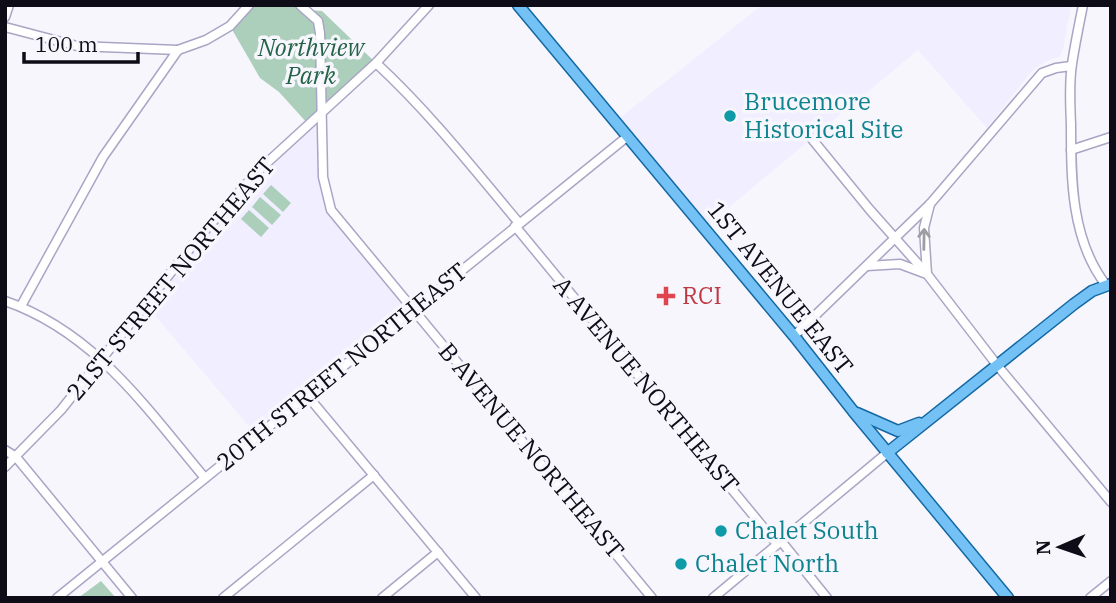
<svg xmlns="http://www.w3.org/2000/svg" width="1116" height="603" font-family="'IBM Plex Serif',serif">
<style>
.built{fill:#f0eeff}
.green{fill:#accfbc}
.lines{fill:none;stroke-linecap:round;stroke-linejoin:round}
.minor-casing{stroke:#a9a5c5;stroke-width:11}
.major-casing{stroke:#1468a3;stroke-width:13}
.minor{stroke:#fff;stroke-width:8}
.major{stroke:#74c2f5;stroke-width:10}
.oneway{stroke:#9e9ea2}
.culture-dot{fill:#0f9aa8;stroke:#f7f6fd;stroke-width:2.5}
.health-dot{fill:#e0444e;stroke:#f7f6fd;stroke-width:2.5}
.labels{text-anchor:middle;stroke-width:7;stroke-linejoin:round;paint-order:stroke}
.park-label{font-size:24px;font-style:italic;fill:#246347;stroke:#f7f6fd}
.culture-label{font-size:24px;fill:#0d838f;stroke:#f7f6fd;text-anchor:start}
.street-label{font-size:24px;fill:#0d0c17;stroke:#f7f6fd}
.health-label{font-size:24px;fill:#be3a42;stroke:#f7f6fd;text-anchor:start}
</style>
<rect width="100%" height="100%" fill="#f7f6fd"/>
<g class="built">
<polygon points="762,5 1071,5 1063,50 1059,57 1044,62 1031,72 987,128 918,50 704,228 616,121"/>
<polygon points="322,112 323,177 331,210 414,309 257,436 148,307 184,256 259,170"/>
</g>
<g class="green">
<polygon points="249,5 300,5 307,10 322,11 376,63 308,124 279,92 260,78 230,26"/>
<polygon points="271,185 291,203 283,212 263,194"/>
<polygon points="260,197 281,215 272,225 252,207"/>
<polygon points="249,210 269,228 261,237 241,219"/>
<polygon points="101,581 116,598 78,598"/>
</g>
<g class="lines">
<defs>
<g id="minor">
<polyline points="300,5 318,21 320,33 323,177 331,210 652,598"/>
<path d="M1083,5C1079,25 1075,44 1072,64C1069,83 1070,104 1071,124C1071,179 1071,240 1106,285"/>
<polyline points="5,17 9,5"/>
<polyline points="5,27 77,46 178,50"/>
<path d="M376,63C429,112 473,168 519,223"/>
<polyline points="812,139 870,210 927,274 997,365 1111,502"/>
<polyline points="1071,150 1111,137"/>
<polyline points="515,226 777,544"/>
<polyline points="867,266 900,264 924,273"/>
<polyline points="927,274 924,228 930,204"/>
<path d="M5,301C95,332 147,409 205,478"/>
<polyline points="21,306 103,157 178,50 206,40 230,26 249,5"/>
<polyline points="794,336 930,204 1042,73 1056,68 1071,66"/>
<polyline points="306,394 476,598"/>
<polyline points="5,450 16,457 132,598"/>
<polyline points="5,467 61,410 199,237 259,170 376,63 429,5"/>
<polyline points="781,541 827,598"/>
<polyline points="57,598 628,136"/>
<polyline points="223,598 374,475"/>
<polyline points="382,598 438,552"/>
<polyline points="713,598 887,453"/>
<polyline points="1090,598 1111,581"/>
</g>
<g id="major">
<polyline points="518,5 794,336 853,411 1008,598"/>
<polyline points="857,413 898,431 919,423"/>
<polyline points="887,453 1074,304 1092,291 1111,284"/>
</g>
</defs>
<use href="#minor" class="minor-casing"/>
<use href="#major" class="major-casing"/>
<use href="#minor" class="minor"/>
<use href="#major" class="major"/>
</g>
<defs><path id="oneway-shaft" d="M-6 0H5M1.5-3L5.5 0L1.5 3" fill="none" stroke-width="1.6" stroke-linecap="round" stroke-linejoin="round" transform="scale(1.75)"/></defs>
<use class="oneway" href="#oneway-shaft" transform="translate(924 239) rotate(-89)"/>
<g class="culture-dot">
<circle cx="730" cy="116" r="7"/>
<circle cx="721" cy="531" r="7"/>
<circle cx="681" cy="564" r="7"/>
</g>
<path class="health-dot" d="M662.5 285.5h7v7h7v7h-7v7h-7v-7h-7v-7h7z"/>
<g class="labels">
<g class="park-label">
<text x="311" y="56">Northview<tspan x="311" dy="28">Park</tspan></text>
</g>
<g class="culture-label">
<text x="744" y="110">Brucemore<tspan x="744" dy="28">Historical Site</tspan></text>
<text x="735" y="539">Chalet South</text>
<text x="695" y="572">Chalet North</text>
</g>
<g class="street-label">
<text transform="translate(171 279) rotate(-50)" y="8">21ST STREET NORTHEAST</text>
<text transform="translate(780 288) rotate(51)" y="8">1ST AVENUE EAST</text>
<text transform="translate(342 367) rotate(-39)" y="8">20TH STREET NORTHEAST</text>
<text transform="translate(646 385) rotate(50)" y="8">A AVENUE NORTHEAST</text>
<text transform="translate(531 451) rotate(50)" y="8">B AVENUE NORTHEAST</text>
</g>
<g class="health-label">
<text x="682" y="304">RCI</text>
</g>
</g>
<rect width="1116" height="603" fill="none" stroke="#0d0c17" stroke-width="14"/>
<g transform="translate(1060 547) rotate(268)" stroke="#f7f6fd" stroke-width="5" paint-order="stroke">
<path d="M0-5L12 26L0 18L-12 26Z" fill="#0d0c17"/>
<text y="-10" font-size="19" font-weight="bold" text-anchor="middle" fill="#0d0c17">N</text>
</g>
<path d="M24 52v10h114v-10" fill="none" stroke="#0d0c17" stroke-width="3.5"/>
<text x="35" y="52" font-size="21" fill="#0d0c17" stroke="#f7f6fd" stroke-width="5" paint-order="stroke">100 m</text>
</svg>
